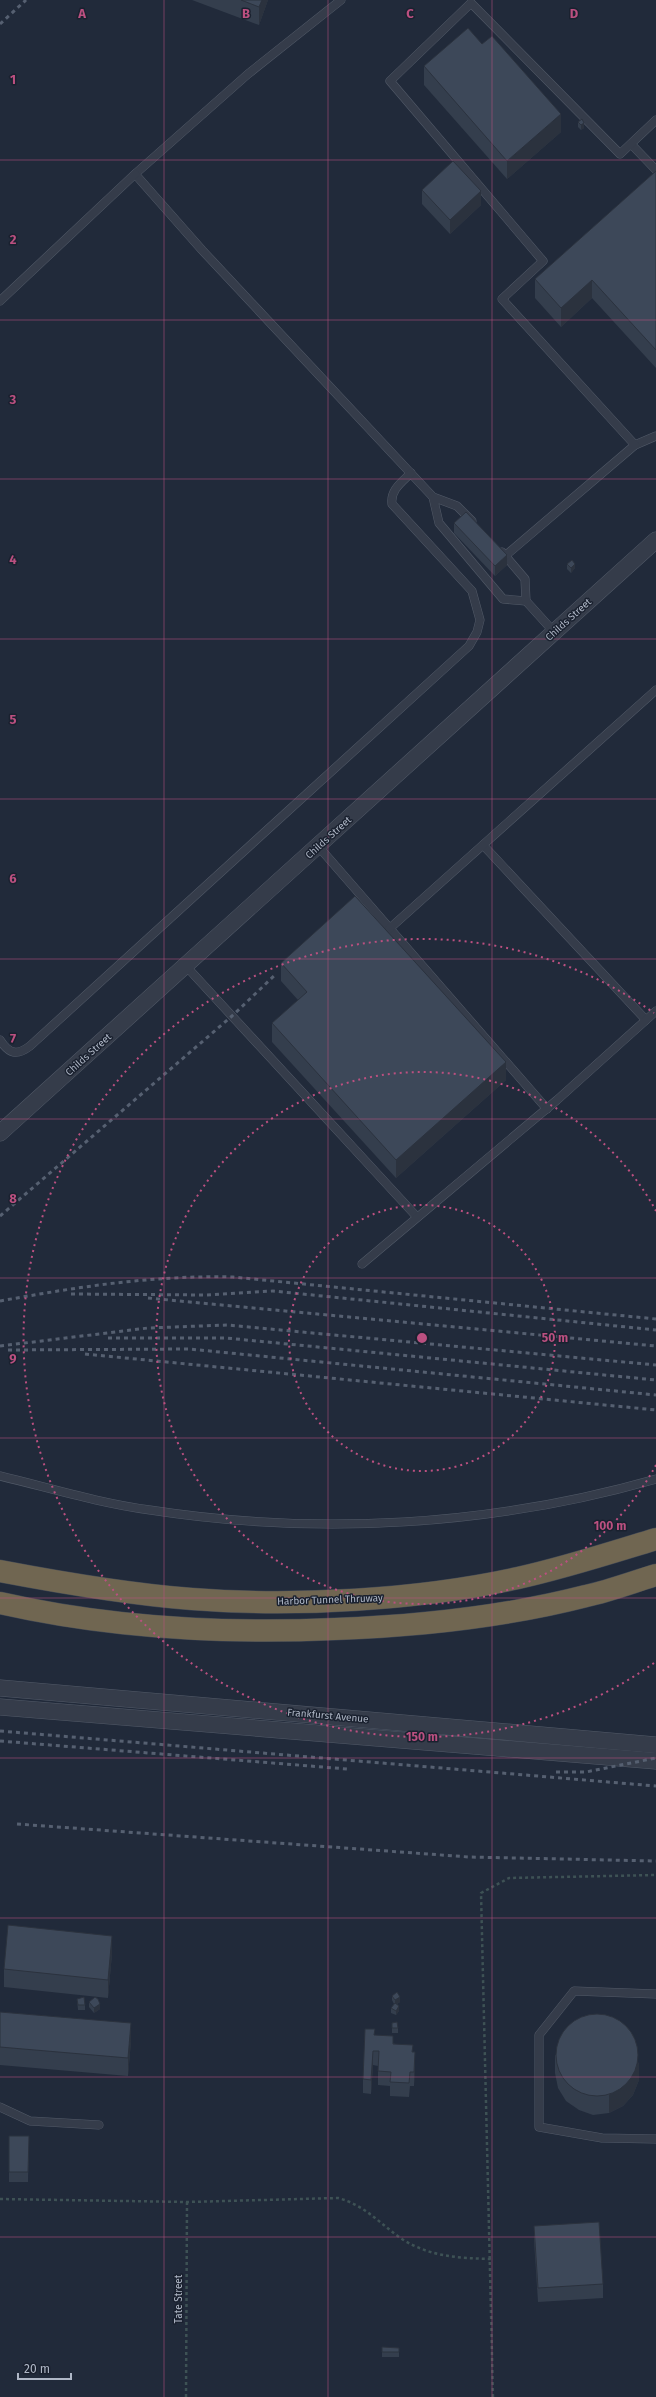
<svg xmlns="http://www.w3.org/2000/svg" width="656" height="2397" font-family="'Fira Sans',sans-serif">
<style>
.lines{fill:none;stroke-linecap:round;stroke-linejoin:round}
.service-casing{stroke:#525a68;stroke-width:9}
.minor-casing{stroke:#525a68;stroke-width:17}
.motorway-casing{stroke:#3f4755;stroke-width:23}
.path{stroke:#3e5255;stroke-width:2.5;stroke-dasharray:3 3;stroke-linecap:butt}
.service{stroke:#353c4a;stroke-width:8}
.minor{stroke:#353c4a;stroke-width:16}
.motorway{stroke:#706651;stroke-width:22}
.rail{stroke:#566071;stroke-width:3;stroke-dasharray:4 4;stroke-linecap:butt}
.wall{fill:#343e4d}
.shaded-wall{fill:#2b323e}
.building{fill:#3d4859;stroke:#2b323e}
.grid{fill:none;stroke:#bb5080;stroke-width:1;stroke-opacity:0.55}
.ring{fill:none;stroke:#bb5080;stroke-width:2;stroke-dasharray:2 4}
.labels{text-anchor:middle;stroke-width:3;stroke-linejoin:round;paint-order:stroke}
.street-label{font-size:10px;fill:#afb7c6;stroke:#1a212f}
.grid-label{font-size:13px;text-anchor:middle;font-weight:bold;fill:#bb5080;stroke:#1a212f;stroke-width:3;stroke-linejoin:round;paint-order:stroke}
.centre{fill:#bb5080;stroke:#1a212f;stroke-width:2}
.ring-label{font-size:12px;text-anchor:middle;font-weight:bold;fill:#bb5080;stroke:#1a212f;stroke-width:3;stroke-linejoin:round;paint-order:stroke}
</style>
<rect width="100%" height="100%" fill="#212a3a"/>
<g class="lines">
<defs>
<g id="service">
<polyline points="341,0 248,74 135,174 202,250 433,497"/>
<polyline points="631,144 656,170"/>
<polyline points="0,301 135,174"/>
<polyline points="635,445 656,436"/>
<polyline points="472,521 457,506 433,497 439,523 503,599 526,601"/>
<polyline points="502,552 525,579 526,601 554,632"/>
<polyline points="505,556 635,445 502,299 543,261 390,81 471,3 620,154 656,120"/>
<polyline points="483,845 646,1020"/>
<polyline points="318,846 547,1109"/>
<polyline points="389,929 656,690"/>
<polyline points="185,965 417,1217"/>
<path d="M0,1040C9,1054 17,1056 30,1046L469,646L477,632L480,620L472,591L392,504C390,490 402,482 411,473"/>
<polyline points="362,1264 557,1100 656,1011"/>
<path d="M0,1476C50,1488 99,1503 150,1510C319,1536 491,1526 656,1479"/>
<polyline points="656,1994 574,1991 539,2035 539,2127 602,2138 656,2139"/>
<polyline points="0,2107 30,2121 99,2125"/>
</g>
<g id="minor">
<polyline points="0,1133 656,540"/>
<polyline points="0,1688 656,1745"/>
<polyline points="0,1707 656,1761"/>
</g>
<g id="motorway">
<path d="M0,1571C63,1583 127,1594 192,1599C294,1607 418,1600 518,1578C564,1568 610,1553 656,1539"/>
<path d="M0,1603C110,1628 222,1634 335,1629C419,1626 504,1617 586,1596C609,1591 633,1582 656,1575"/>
</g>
</defs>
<use href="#service" class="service-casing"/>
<use href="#minor" class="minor-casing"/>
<use href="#motorway" class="motorway-casing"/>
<g class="path">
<path d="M0,2199L187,2202L338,2198C365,2205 380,2224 402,2239C430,2257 459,2258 491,2259"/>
<polyline points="186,2397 187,2202"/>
<polyline points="493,2397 481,1893 509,1878 656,1875"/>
</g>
<use href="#service" class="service"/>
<use href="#minor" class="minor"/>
<use href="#motorway" class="motorway"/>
<g class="rail">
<polyline points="0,24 26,0"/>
<polyline points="0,1216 232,1016 275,975"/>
<polyline points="71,1294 206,1295 273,1291 656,1330"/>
<polyline points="148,1298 656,1346"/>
<path d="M0,1301C77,1287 154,1275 233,1277L656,1319"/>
<polyline points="108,1338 226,1338 656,1380"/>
<polyline points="0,1346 148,1328 227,1325 656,1365"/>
<polyline points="8,1350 189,1349 656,1395"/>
<polyline points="85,1354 656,1410"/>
<polyline points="0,1731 656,1786"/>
<polyline points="0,1741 347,1769"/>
<polyline points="556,1772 586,1772 656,1758"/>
<polyline points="17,1824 469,1857 656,1861"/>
</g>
</g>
<g class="wall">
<polygon points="192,0 268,0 259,25"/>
<polygon points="482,44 561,132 507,179 424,85 424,66"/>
<polygon points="578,122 584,128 581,130 578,127"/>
<polygon points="656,171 656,368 592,298 561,327 535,298 535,279"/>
<polygon points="422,190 481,205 450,234 422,204"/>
<polygon points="454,523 507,565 495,576 454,533"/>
<polygon points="567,564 575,568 571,573 567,569"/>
<polygon points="281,963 506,1080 396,1178 272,1042 272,1023 298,1000 281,981"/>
<polygon points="112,1954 108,1998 4,1987 4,1969"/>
<polygon points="392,1996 400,2002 397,2004 399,2011 396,2015 391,2013 391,2008 394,2004 392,2000"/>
<polygon points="77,1999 85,2005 85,2010 78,2010"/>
<polygon points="89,2002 100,2009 94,2013 89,2007"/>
<polygon points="0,2012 131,2041 128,2076 0,2065"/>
<polygon points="392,2023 398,2028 398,2033 392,2033"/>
<polygon points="375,2035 413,2052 415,2066 414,2086 410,2086 409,2097 390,2096 390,2086 378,2085 378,2066 373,2065 371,2094 363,2093 363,2079"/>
<polygon points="555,2055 639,2080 633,2095 623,2106 609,2113 593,2115 579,2110 566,2101 558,2088 555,2073"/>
<polygon points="9,2136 29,2136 28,2182 9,2182"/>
<polygon points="534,2226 603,2284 603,2298 538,2302 534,2240"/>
<polygon points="382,2347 399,2348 399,2357 382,2357"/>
</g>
<g class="shaded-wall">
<polygon points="262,0 268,0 259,25 259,7"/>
<polygon points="561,114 561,132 507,179 507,161"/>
<polygon points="584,123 584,128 581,130 581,125"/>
<polygon points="481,191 481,205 450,234 450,220"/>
<polygon points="592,280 592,298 561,327 561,308"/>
<polygon points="507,555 507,565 495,576 495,566"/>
<polygon points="575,564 575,568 571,573 571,568"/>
<polygon points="506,1062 506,1080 396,1178 396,1160"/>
<polygon points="112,1936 112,1954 108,1998 108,1980"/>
<polygon points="400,1997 400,2002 395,2005 395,2000"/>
<polygon points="100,2004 100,2009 94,2013 94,2008"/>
<polygon points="399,2006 399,2011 396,2015 396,2011"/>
<polygon points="131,2023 131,2041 128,2076 128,2058"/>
<polygon points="373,2051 373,2065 371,2094 371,2080"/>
<polygon points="415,2052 415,2066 414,2086 414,2072"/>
<polygon points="639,2062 639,2080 633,2095 623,2106 609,2113 609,2095"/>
</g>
<g class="building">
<polygon points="241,0 262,0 259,7"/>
<polygon points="468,28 482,44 492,36 561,114 507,161 424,66"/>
<polygon points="582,119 584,123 581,125 578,122"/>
<polygon points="453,161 481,191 450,220 422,190"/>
<polygon points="656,171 656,350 592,280 561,308 535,279"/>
<polygon points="466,512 507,555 495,566 454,523"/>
<polygon points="572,560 575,564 571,568 567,564"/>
<polygon points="355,896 506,1062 396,1160 272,1023 307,992 281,963"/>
<polygon points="8,1925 112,1936 108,1980 4,1969"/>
<polygon points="397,1992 400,1997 395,2000 392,1996"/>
<polygon points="84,1997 85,2005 78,2005 77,1999"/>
<polygon points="95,1997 98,1999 100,2004 94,2008 89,2002"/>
<polygon points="395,2003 399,2006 396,2011 391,2008"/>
<polygon points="0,2012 131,2023 128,2058 0,2047"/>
<circle cx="597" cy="2055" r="41"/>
<polygon points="397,2022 398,2028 392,2028 392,2023"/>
<polygon points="365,2029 375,2029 374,2035 393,2036 393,2044 413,2045 412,2052 415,2052 414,2072 410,2072 409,2083 390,2082 391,2072 378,2071 379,2051 373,2051 371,2080 363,2079"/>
<polygon points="9,2136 29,2136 28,2172 9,2172"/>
<polygon points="599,2222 603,2284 538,2288 534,2226"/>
<polygon points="382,2347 399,2348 399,2352 382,2352"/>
</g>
<path class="grid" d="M164,0V2397M328,0V2397M492,0V2397M0,160H656M0,320H656M0,479H656M0,639H656M0,799H656M0,959H656M0,1119H656M0,1278H656M0,1438H656M0,1598H656M0,1758H656M0,1918H656M0,2077H656M0,2237H656"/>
<g class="ring">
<circle cx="422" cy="1338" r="133"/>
<path d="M656 1465A266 266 0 1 1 656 1211"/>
<path d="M654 1663A399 399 0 1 1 654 1013"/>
</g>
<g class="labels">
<g class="street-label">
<text transform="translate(568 619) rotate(-42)" y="4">Childs Street</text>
<text transform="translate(328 837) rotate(-42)" y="4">Childs Street</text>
<text transform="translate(88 1054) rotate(-42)" y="4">Childs Street</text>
<text transform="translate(330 1599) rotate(-2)" y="4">Harbor Tunnel Thruway</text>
<text transform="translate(328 1715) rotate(5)" y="4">Frankfurst Avenue</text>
<text transform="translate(178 2299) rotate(-90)" y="4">Tate Street</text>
</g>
</g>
<g class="grid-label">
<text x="82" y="18">A</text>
<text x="246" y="18">B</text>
<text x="410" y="18">C</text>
<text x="574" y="18">D</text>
<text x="13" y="84">1</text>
<text x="13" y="244">2</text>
<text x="13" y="404">3</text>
<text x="13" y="564">4</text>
<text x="13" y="724">5</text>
<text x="13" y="883">6</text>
<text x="13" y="1043">7</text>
<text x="13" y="1203">8</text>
<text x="13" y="1363">9</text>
</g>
<circle cx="422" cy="1338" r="6" class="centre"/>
<g class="ring-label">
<text x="555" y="1342">50 m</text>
<text x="610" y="1530">100 m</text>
<text x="422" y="1741">150 m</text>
</g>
<path d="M18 2373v6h53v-6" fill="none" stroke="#afb7c6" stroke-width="2"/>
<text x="24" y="2373" font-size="12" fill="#afb7c6" stroke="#1a212f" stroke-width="3" paint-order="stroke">20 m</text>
</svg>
